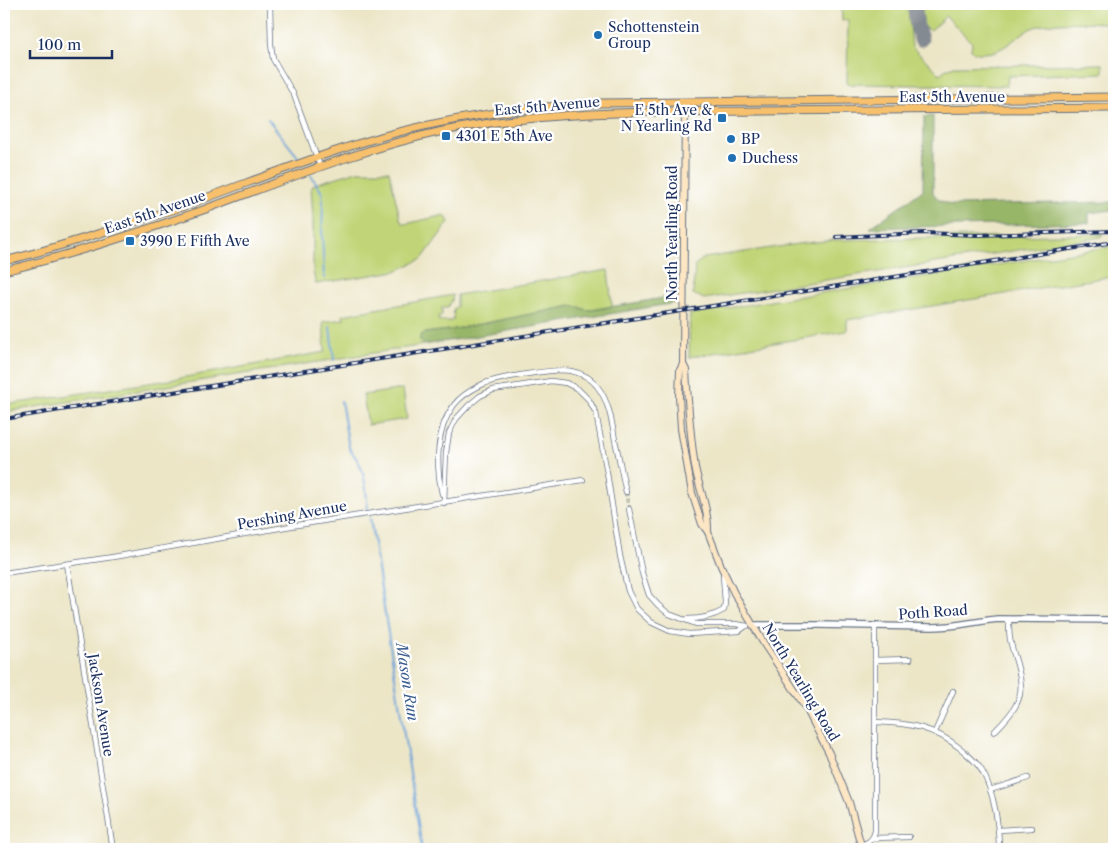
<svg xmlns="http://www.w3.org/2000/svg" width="1118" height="853" font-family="'Libre Caslon Text',serif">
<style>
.green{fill:#c1d578;stroke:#6e826b}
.forest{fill:#98b668;stroke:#5a7263}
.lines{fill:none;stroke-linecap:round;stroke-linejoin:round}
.stream{stroke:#6aa2d9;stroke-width:2}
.taxiway{stroke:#848a92;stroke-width:15}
.minor-tunnel{stroke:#c2c1b2;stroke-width:4.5;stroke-dasharray:4.5 2;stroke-linecap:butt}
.minor-casing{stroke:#646f83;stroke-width:6}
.tertiary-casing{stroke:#646f83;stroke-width:8}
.secondary-casing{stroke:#646f83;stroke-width:8}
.primary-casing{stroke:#646f83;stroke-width:9}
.minor{stroke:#fff;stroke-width:4.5}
.tertiary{stroke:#fff;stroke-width:5.5}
.secondary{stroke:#fce6c4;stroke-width:6}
.primary{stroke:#f7c06c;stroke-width:7}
.rail-casing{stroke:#1b2f5e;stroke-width:4}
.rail{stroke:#fff;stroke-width:2;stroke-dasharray:5.5;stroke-linecap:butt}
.poi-dot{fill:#1f6fb2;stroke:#fff;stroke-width:2}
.labels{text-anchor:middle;stroke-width:4.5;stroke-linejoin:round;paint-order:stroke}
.poi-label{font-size:14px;fill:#1b2f5e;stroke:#fff;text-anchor:start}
.street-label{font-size:14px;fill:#1b2f5e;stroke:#fff}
.water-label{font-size:15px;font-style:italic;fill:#3b5d8f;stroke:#fff}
</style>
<rect width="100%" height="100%" fill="#fff"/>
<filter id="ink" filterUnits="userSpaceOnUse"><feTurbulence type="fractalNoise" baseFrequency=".02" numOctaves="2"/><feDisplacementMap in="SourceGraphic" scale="10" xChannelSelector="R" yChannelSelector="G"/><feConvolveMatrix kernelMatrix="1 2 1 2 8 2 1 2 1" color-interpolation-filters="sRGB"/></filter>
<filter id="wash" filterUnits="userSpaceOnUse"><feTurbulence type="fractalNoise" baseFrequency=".0096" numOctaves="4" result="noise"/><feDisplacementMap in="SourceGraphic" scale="20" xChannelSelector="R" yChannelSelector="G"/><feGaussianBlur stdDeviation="1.12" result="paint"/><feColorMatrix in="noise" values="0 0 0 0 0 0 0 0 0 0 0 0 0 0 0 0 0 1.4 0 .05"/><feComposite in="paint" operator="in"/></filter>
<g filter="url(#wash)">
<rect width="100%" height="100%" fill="#ece6c7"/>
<g class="green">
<polygon points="841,4 908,4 912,47 940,74 946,69 954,66 1103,64 1103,73 1008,76 1007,86 847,84 848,20 842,20"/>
<path d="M921,4H1114V23C1093,23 1051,20 1032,28C1013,37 1004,54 981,53C976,53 974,53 971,49L972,43L946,16L931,30L924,28Z"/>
<polygon points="357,171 389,171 401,222 405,224 445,215 449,222 422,259 396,271 316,284 313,272 313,216 311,188 315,184"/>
<polygon points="1102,234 1102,237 704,299 693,294 695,265 704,258 805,243 837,240"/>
<polygon points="1114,246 1114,276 847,320 847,331 689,357 690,314"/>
<polygon points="608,270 612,306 592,310 585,310 580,307 572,306 450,330 424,333 420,340 424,345 4,412 4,405 169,380 325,352 323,322 344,319 343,315 453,295 452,301 449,304 448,308 442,308 442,315 439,316 439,321 453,321 454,308 457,307 457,295"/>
<polygon points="403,389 407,419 368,425 363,395"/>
</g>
<g class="forest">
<polygon points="933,116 933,193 939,200 952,205 1112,202 1113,210 1089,213 1089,223 870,228 923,190 924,117"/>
<path d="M675,296V303L424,345L420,341V336L424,333L450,330L572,306C579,307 584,310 592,310Z"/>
</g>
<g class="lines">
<g class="stream">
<polyline points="268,119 298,157"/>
<polyline points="311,175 322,193 323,202 322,233 324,278"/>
<polyline points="330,327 334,360"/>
<path d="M341,401L349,448C352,453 355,456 358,461C366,475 366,494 368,509"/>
<polyline points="370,518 422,849"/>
</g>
<polyline class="taxiway" points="914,4 917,26 921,39"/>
</g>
</g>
<g filter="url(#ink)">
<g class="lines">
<polyline class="minor-tunnel" points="626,492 629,509"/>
<defs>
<g id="minor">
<polyline points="270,4 271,44 273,59 294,95 320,166"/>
<path d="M442,494C436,466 435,430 454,405C460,397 471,390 481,385C495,378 556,368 571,371C581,373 591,378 597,386C609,401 612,422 615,440C619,457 622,475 626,492"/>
<polyline points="444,503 446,453 449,433 456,419 469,405 480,396 493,390 551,381 566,383 578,389 589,400 596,413 607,473 620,556 628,591 637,609 651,622 670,631 689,634 739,631 746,626"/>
<polyline points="629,509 642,573 649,595 658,605 669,614 696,624 736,624 747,626"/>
<polyline points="67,564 113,849"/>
<polyline points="4,573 113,557 291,526 583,480"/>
<path d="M687,619C701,619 712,617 724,610L725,602L723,575"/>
<polyline points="875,660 910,659"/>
<path d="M875,722C909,723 934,727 961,749C969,756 977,762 982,771C994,791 999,826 999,849"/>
<polyline points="935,732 953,691"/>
<path d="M994,732C1002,724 1011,715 1016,705C1028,683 1014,661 1010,639C1009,633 1009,626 1009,619"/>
<polyline points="990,790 1028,778"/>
<polyline points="999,830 1032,828"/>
<polyline points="873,838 909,837"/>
<path d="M861,845C870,842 873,839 875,831V627"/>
</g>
<path id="tertiary" d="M753,625H817L932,627C955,627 976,621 999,619L1114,620"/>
<g id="secondary">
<path d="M685,102L683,364L686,370C688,403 690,435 695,467C699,488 709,510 708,532"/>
<polyline points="683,364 680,370 679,396 681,429 692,493 702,524 708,532 721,566 734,593 764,644 805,706 829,753 849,802 862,849"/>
</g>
<g id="primary">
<path d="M4,261C42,252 79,240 116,228C137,221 157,215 178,208C241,186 303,160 367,141C443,118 522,107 602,103L1114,97"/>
<path d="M4,271C70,255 135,234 200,211C280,182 359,149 443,131C548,110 655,112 761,111C879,110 996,109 1114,108"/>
</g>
</defs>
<use href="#minor" class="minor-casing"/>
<use href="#tertiary" class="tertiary-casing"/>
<use href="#secondary" class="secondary-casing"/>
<use href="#primary" class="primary-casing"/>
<use href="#minor" class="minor"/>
<use href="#tertiary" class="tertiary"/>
<use href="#secondary" class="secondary"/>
<use href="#primary" class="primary"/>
<defs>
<g id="rail">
<polyline points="836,237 924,233 977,235 1114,231"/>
<polyline points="4,419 1114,242"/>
</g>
</defs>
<use href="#rail" class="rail-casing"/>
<use href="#rail" class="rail"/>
</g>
</g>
<g class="poi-dot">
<circle cx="598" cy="35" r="5"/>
<rect x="717" y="113" width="10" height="10" rx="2.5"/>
<rect x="441" y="131" width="10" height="10" rx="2.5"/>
<circle cx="731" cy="139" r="5"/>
<circle cx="732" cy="158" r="5"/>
<rect x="125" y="236" width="10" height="10" rx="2.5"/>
</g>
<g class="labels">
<g class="poi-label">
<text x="608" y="32">Schottenstein<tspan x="608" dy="16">Group</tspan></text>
<text x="712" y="115" text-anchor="end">E 5th Ave &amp;<tspan x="712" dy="16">N Yearling Rd</tspan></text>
<text x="456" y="141">4301 E 5th Ave</text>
<text x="741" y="144">BP</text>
<text x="742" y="163">Duchess</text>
<text x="140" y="246">3990 E Fifth Ave</text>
</g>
<g class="street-label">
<text x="952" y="102">East 5th Avenue</text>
<text transform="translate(547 106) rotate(-5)" y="5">East 5th Avenue</text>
<text transform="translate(155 212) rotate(-19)" y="5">East 5th Avenue</text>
<text transform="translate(672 233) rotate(-90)" y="5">North Yearling Road</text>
<text transform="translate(292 515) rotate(-10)" y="5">Pershing Avenue</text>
<text transform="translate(933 612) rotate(-4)" y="5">Poth Road</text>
<text transform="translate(801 682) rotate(59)" y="5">North Yearling Road</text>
<text transform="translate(101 705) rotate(81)" y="5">Jackson Avenue</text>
</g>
<g class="water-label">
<text transform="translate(407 682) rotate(81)" y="5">Mason Run</text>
</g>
</g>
<rect width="1118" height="853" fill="none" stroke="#fff" stroke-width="20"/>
<path d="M30 50v8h82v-8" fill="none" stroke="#1b2f5e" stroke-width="2.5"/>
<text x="38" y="50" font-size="15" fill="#1b2f5e" stroke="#ffffff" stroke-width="4" paint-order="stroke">100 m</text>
</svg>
